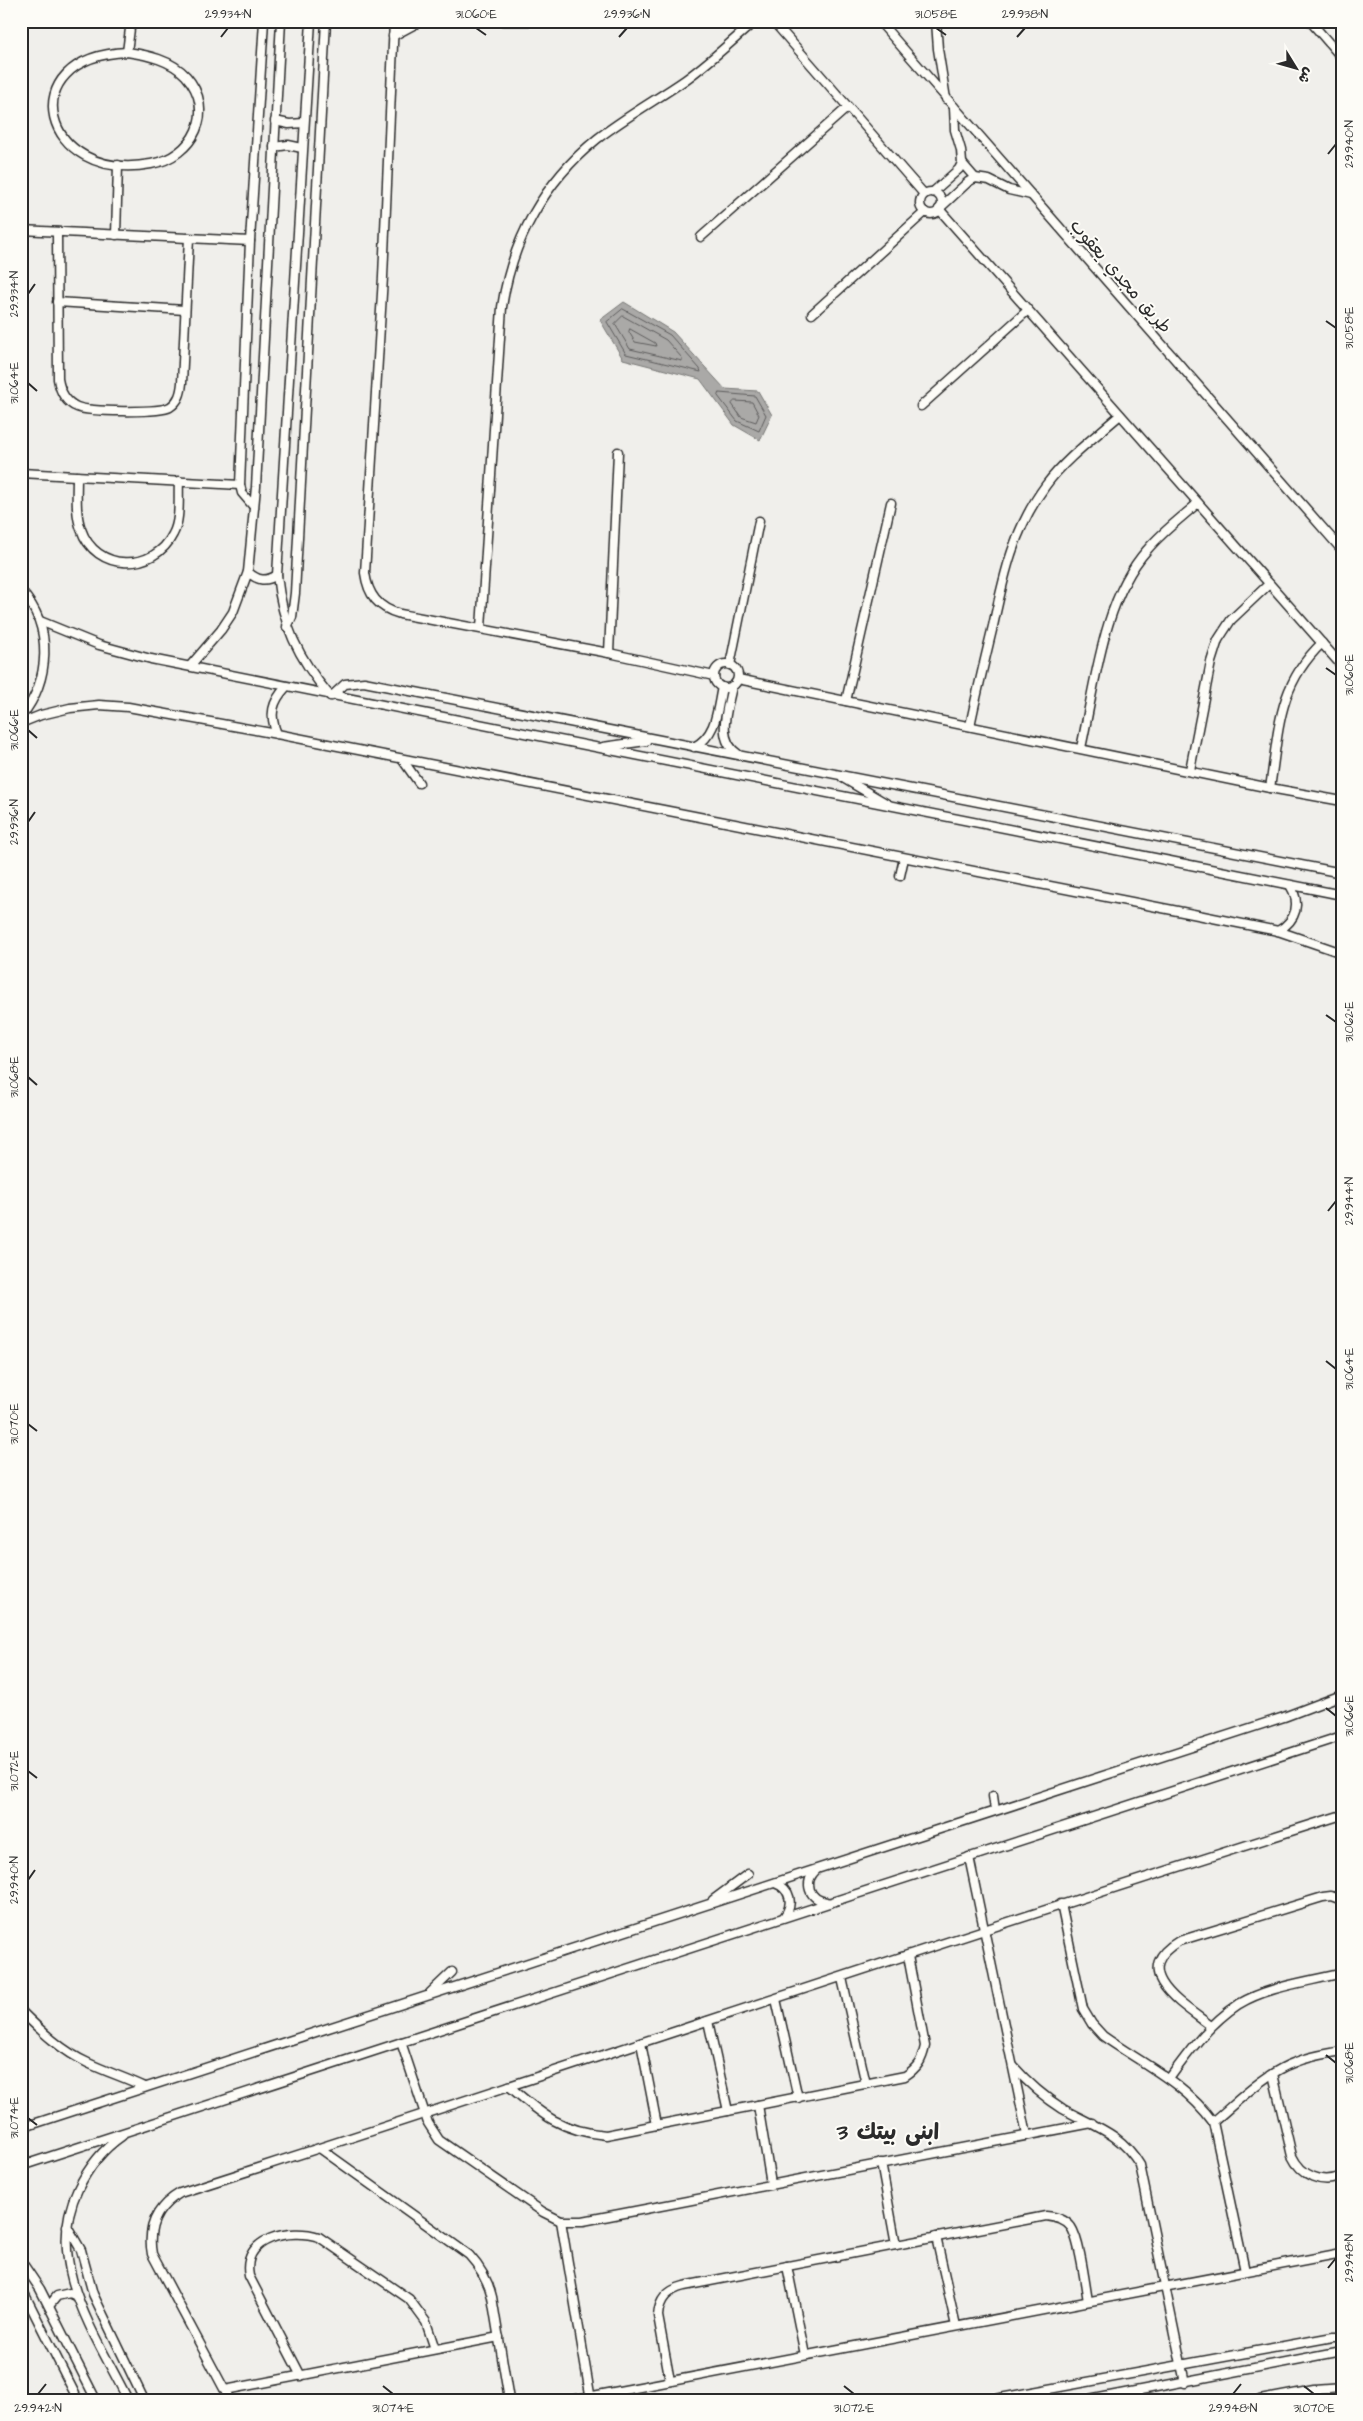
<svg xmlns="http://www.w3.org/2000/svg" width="1363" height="2421" font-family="'Architects Daughter','Playpen Sans Arabic',sans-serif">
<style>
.water{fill:#aaa9a7;stroke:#777775}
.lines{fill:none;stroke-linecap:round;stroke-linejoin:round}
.shore{stroke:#5e5d5d;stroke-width:1}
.minor-casing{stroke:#2b2b2b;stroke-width:11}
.minor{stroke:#fdfcf7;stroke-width:8}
.ticks{fill:none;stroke:#2b2b2b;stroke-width:2}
.labels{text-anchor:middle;stroke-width:4;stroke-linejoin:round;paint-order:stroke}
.street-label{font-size:18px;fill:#2b2b2b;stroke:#fdfcf7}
.district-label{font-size:22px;font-weight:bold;fill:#2b2b2b;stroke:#fdfcf7}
.neatline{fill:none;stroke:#2b2b2b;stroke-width:2}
.ticks-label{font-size:12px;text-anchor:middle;fill:#2b2b2b}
</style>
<rect width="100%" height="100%" fill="#f0efeb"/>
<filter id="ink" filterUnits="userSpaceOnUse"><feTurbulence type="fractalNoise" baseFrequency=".02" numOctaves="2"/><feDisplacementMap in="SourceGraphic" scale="10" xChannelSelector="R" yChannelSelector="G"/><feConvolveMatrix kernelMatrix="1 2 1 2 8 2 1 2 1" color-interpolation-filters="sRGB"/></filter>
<g filter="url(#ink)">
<polygon class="water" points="624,302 673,332 725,389 758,391 772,415 760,440 734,425 700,379 623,359 600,320"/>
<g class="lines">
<g class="shore">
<polygon points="623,309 670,335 700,369 701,372 626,354 607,322"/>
<polygon points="623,316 666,340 682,358 682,361 630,349 615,324"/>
<polygon points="630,329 655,343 656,346 635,342 629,332"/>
<polygon points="719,393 755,396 766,415 759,431 737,421 718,396"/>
<polygon points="735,401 752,402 759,415 756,422 741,417 732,404"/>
</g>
<defs>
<g id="minor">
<path d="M311,21L277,575C282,624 298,658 330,696"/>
<path d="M394,21L383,277L365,573C368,595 378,608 400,614L609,653L714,676"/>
<polyline points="503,21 576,21"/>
<polyline points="773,21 924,194"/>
<polyline points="879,21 1342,550"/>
<polyline points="936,21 938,49 946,99"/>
<polyline points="1310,21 1342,58"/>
<polyline points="393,36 421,21"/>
<path d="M127,52C148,55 171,60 186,76C217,111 193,157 151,164C42,184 10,57 127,52Z"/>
<polyline points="127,52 131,21"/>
<polyline points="275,121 289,124 304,123"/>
<polyline points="274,147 288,145 302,148"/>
<polyline points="962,163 975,178"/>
<polyline points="933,192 959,169 962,163 961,150 955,130 954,107"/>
<circle cx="931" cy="203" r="11"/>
<polyline points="941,207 968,182 975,178 989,180 1009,190 1031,195"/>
<polyline points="939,209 1342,666"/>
<polyline points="21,230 250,241"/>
<path d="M57,232L58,379C60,391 65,402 77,407C88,412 160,413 170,407C179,401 181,393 182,383L189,238"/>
<polyline points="116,235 118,165"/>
<polyline points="701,237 848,107"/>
<polyline points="57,302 185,310"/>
<polyline points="812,314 925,212"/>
<polyline points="921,406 1027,311"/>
<polyline points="21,473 240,485"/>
<path d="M77,476C77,493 75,513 81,529C95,572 154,573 173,534C181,519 178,498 179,481"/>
<polyline points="254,507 242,493 240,485 250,241 264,21"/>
<path d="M248,572C258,581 266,582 277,575"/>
<path d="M21,591C54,627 50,681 21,717"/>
<polyline points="40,621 99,645 151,659 1342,895"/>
<polyline points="287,627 292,617 295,593 326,21"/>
<path d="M481,628L502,307C512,240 544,182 597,139C625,117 656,100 685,80C710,62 732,41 755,21"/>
<polyline points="609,653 618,452"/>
<circle cx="726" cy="676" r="12"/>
<polyline points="730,665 759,521"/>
<polyline points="190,666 221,630 233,612 248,572 256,487 281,21"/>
<polyline points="738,679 1270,788 1342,801"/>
<path d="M732,686C728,708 715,739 738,754"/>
<polyline points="332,696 345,684 364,682 1342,873"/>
<polyline points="846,701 891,503"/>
<polyline points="21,723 41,715 70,708 99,705 128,707 277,734 1198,915 1278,931 1342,953"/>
<path d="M970,726C977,692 985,659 993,626C1004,575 1014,528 1046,485C1066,458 1095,437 1120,415"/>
<path d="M277,734C269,715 272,702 286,687"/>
<polyline points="603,747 646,741"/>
<path d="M694,747C717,735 717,710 722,687"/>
<path d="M1081,748C1095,685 1103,599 1147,550C1162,532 1181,518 1198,503"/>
<polyline points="402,759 419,783"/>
<polyline points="1190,770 1211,662 1218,640 1231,620 1269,584"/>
<polyline points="843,778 889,805"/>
<path d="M1270,788C1279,731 1277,686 1322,643"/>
<polyline points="900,876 904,858"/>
<path d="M1278,931C1297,920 1301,903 1290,885"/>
<polyline points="993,1796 995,1810"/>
<polyline points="969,1857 1027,2135"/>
<path d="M816,1870C803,1882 809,1900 827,1902"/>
<path d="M775,1883C791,1889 794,1904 784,1917"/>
<polyline points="713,1900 748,1874"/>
<path d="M1061,1904L1083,2009L1092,2024L1103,2036C1141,2063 1185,2083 1213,2122L1245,2271"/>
<polyline points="842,1978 866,2084"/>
<polyline points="430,1993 452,1972"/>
<polyline points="776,1999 798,2098"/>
<path d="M21,2011C41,2031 62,2051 88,2063C107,2072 126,2078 145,2087"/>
<polyline points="708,2021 728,2111"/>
<path d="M1211,2026C1185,2006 1126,1972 1179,1941L1323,1897L1331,1896L1342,1900"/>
<polyline points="401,2042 428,2123 439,2140 543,2212 561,2221 583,2221 1092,2123"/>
<polyline points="641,2043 657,2125"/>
<path d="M1013,2066C1028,2083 1044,2097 1063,2109C1095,2127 1120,2132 1140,2165L1185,2383"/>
<path d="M1273,2074L1292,2156C1301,2175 1321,2185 1342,2176"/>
<path d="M1169,2079C1189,2051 1210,2023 1239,2004C1269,1986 1309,1982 1342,1973"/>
<path d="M509,2086C542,2115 561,2131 606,2135L905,2076C917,2068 922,2061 925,2046L908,1956"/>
<polyline points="758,2105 771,2184"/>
<path d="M1213,2122C1238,2101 1265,2073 1296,2062C1310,2056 1326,2054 1342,2051"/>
<polyline points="21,2128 1284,1717 1342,1695"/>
<path d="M122,2136C103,2149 88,2168 78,2189C43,2262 96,2335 128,2400"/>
<path d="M321,2149L469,2255C481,2268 488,2280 492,2297L509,2400"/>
<polyline points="881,2163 896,2245"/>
<polyline points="21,2166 1342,1736"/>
<polyline points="561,2221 591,2400"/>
<polyline points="67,2226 81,2250 93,2294 144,2400"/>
<polyline points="936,2237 956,2326"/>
<polyline points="21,2261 40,2289 96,2400"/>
<polyline points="787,2266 805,2355"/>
<polyline points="21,2287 78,2400"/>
<polyline points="49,2306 57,2296 70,2293 76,2296"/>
<path d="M301,2376L249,2276C241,2237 291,2228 319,2237L409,2299L426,2322L435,2349"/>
<path d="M670,2381L658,2316C659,2299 668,2290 684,2286L1046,2216C1056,2217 1065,2219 1071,2227C1080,2240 1085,2284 1088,2301"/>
<polyline points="225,2390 499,2337"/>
<path d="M230,2400L152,2254C147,2227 156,2207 180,2193C568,2069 953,1937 1342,1815"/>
<polyline points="572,2400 1342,2253"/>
<polyline points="989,2400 1333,2337 1342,2337"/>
<polyline points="1089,2400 1342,2351"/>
<polyline points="1260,2400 1314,2390 1342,2388"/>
</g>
</defs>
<use href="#minor" class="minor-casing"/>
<use href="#minor" class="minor"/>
</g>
</g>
<path class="ticks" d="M476,28L486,35M936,28L946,35M221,37L228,28M619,37L627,28M1017,37L1025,28M1328,154L1336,144M28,294L35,284M1326,321L1336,328M28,383L37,391M1326,668L1336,675M28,730L37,738M28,822L35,812M1326,1015L1336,1022M28,1077L37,1085M1328,1211L1336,1201M1326,1361L1336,1369M28,1424L37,1431M1326,1708L1336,1716M28,1771L37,1778M28,1880L35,1870M1326,2055L1336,2063M28,2118L37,2125M1328,2268L1336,2258M383,2386L393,2394M844,2386L854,2394M1304,2386L1314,2394M38,2394L46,2384M1233,2394L1241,2384"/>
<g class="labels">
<g class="street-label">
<text transform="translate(1121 276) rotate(49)" y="6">طريق مجدي يعقوب</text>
</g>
<g class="district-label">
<text x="888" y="2139">ابنى بيتك 3</text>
</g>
</g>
<rect width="1363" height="2421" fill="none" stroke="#fdfcf7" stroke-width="55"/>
<g transform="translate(1296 68) rotate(127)" stroke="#fdfcf7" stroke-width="4" paint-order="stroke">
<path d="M0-4L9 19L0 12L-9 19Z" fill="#2b2b2b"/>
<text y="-8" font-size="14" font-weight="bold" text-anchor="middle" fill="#2b2b2b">ش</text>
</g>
<rect x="28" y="28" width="1308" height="2366" class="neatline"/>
<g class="ticks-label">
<text x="228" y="18">29.934°N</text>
<text x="476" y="18">31.060°E</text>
<text x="627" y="18">29.936°N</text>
<text x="936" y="18">31.058°E</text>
<text x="1025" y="18">29.938°N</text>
<text transform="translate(1349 144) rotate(-90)" y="4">29.940°N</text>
<text transform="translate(14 294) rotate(-90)" y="4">29.934°N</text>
<text transform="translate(1349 328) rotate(-90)" y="4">31.058°E</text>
<text transform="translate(14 383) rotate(-90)" y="4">31.064°E</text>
<text transform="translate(1349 675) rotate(-90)" y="4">31.060°E</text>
<text transform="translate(14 730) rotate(-90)" y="4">31.066°E</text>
<text transform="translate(14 822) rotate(-90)" y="4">29.936°N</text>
<text transform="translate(1349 1022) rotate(-90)" y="4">31.062°E</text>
<text transform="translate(14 1077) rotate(-90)" y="4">31.068°E</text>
<text transform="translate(1349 1201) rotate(-90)" y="4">29.944°N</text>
<text transform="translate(1349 1369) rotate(-90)" y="4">31.064°E</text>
<text transform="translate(14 1424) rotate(-90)" y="4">31.070°E</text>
<text transform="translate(1349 1716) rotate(-90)" y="4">31.066°E</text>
<text transform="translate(14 1771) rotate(-90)" y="4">31.072°E</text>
<text transform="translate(14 1880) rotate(-90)" y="4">29.940°N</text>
<text transform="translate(1349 2063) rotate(-90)" y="4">31.068°E</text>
<text transform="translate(14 2118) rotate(-90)" y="4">31.074°E</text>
<text transform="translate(1349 2258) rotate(-90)" y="4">29.948°N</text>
<text x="38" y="2412">29.942°N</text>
<text x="393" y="2412">31.074°E</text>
<text x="854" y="2412">31.072°E</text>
<text x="1233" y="2412">29.948°N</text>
<text x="1314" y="2412">31.070°E</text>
</g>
</svg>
